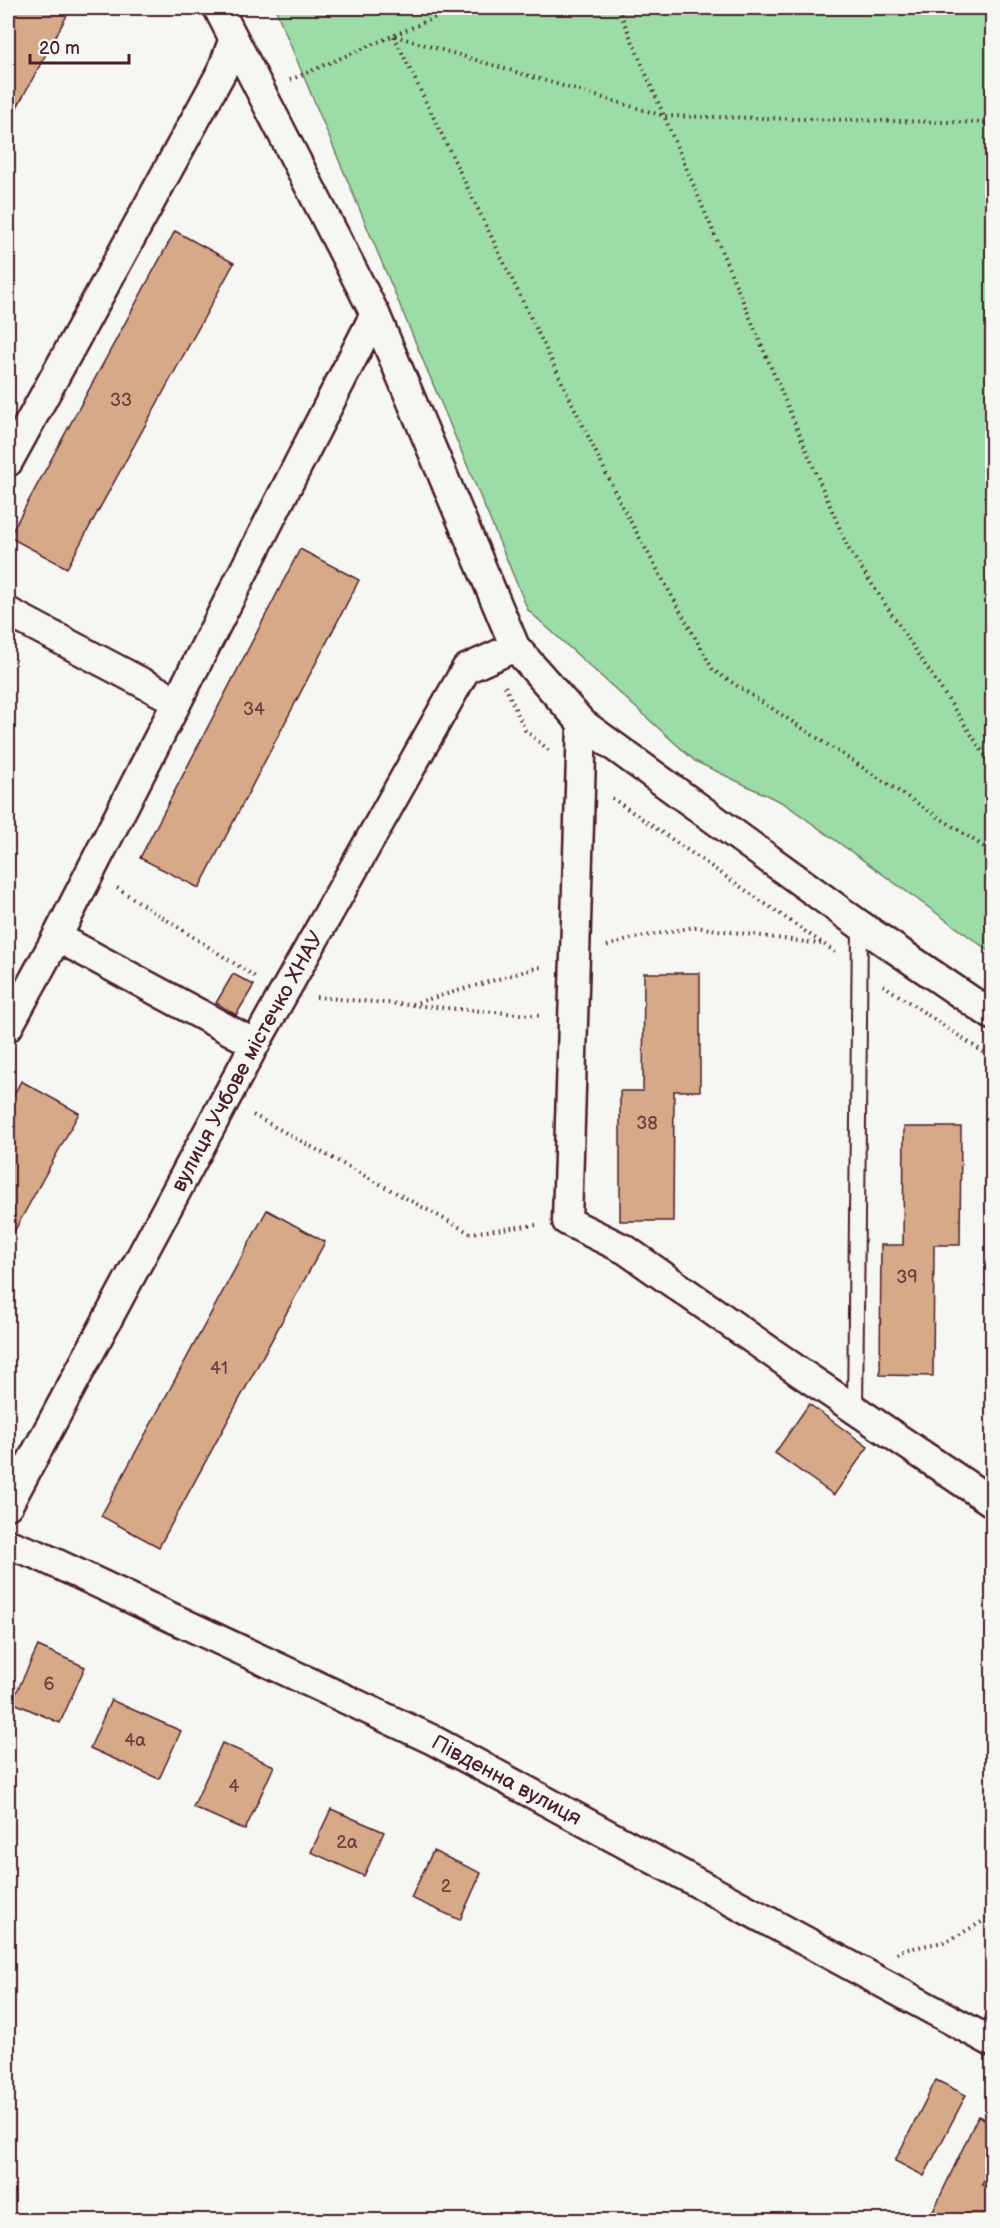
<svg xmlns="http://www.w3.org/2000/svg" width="1000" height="2228" font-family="'Balsamiq Sans',sans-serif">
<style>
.green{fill:#9cdda7;stroke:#737e69;stroke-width:1.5}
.building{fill:#d6a988;stroke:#4a1f2b;stroke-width:1.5}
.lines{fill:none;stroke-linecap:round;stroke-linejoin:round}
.service-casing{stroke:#4a1f2b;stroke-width:18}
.minor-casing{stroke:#4a1f2b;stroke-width:33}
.path{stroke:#4a1f2b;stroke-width:4;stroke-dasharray:1.5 4.5;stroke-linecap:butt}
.service{stroke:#f6f6f2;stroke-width:14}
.minor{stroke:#f6f6f2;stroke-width:28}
.labels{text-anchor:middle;stroke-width:4.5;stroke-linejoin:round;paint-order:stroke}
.number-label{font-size:18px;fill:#6d4242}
.street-label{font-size:21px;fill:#4a1f2b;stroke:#f6f6f2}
</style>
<rect width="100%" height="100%" fill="#f6f6f2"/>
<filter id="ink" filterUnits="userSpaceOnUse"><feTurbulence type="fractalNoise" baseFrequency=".0167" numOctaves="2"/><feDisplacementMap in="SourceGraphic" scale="12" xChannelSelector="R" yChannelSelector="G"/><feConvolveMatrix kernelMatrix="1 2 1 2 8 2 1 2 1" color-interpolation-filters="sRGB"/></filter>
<g filter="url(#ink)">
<polygon class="green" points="275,8 992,8 992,953 785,804 695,761 528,610"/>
<g class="building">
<polygon points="8,8 71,8 8,124"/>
<polygon points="175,231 234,263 67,568 9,537"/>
<polygon points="300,549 359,580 199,888 140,858"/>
<polygon points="644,973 700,973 700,1091 674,1091 673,1221 620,1221 620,1091 643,1091"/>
<polygon points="233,974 254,985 236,1015 216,1003"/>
<polygon points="21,1081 79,1113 8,1243 8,1106"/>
<polygon points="904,1127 961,1127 960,1245 934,1245 933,1376 880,1375 881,1245 903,1245"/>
<polygon points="267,1210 325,1242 159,1547 101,1516"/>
<polygon points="809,1404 868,1447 834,1495 775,1453"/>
<polygon points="38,1646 85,1667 60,1723 12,1702"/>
<polygon points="111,1700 181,1731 159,1779 90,1748"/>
<polygon points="222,1743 274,1766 245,1830 193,1807"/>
<polygon points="331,1809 384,1832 364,1876 311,1852"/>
<polygon points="433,1851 481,1873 460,1920 411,1898"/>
<polygon points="936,2080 966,2095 924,2176 895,2161"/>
<polygon points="978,2116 992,2122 992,2163 982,2185 992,2190 992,2220 929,2220"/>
</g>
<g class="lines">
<defs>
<polyline id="service" points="855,1410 860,926"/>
<g id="minor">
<polyline points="218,8 375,314 515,647 582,723 860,925 992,1015"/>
<polyline points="8,462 222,71 233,41"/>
<polyline points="8,612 177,701"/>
<polyline points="582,723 567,1221 626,1250 801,1373 992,1502"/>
<polyline points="57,937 255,1044"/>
<polyline points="8,1027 57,937 375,314"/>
<path id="s1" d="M8,1505L255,1044L466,669L515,647"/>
<path id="s2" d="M8,1544L38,1555L431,1739L992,2042"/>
</g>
</defs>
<use href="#service" class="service-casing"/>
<use href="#minor" class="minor-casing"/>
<g class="path">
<polyline points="618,8 848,548 992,766"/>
<polyline points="394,36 622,506 713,670 992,852"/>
<polyline points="395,36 664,116 992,123"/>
<polyline points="290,80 457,8"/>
<polyline points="505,686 525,730 551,752"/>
<polyline points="612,798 835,952"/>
<polyline points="117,888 257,978"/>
<polyline points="607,946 634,938 695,927 821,944"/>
<polyline points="883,985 992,1058"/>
<polyline points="316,997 542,1016"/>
<polyline points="412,1004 543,966"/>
<polyline points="253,1115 470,1233 536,1225"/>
<polyline points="897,1954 903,1950 948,1941 992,1916"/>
</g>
<use href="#service" class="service"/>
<use href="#minor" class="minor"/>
</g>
</g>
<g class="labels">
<g class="number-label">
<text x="121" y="406">33</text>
<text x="254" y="715">34</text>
<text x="647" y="1129">38</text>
<text x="907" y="1283">39</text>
<text x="219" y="1374">41</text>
<text x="49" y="1690">6</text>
<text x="135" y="1746">4а</text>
<text x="234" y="1792">4</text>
<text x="347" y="1848">2а</text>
<text x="446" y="1892">2</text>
</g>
<g class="street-label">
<text dy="7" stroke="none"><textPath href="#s1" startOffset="504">вулиця Учбове містечко ХНАУ</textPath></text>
<text dy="7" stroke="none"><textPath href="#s2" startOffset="552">Південна вулиця</textPath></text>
</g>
</g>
<rect width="1000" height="2228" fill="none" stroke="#f6f6f2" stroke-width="30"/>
<rect x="15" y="15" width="970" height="2198" fill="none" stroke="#4a1f2b" stroke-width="2" filter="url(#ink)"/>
<path d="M30 54v9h99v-9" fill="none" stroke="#4a1f2b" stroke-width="3"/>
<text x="39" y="54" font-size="18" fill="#4a1f2b" stroke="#f6f6f2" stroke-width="4.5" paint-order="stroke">20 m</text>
</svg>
